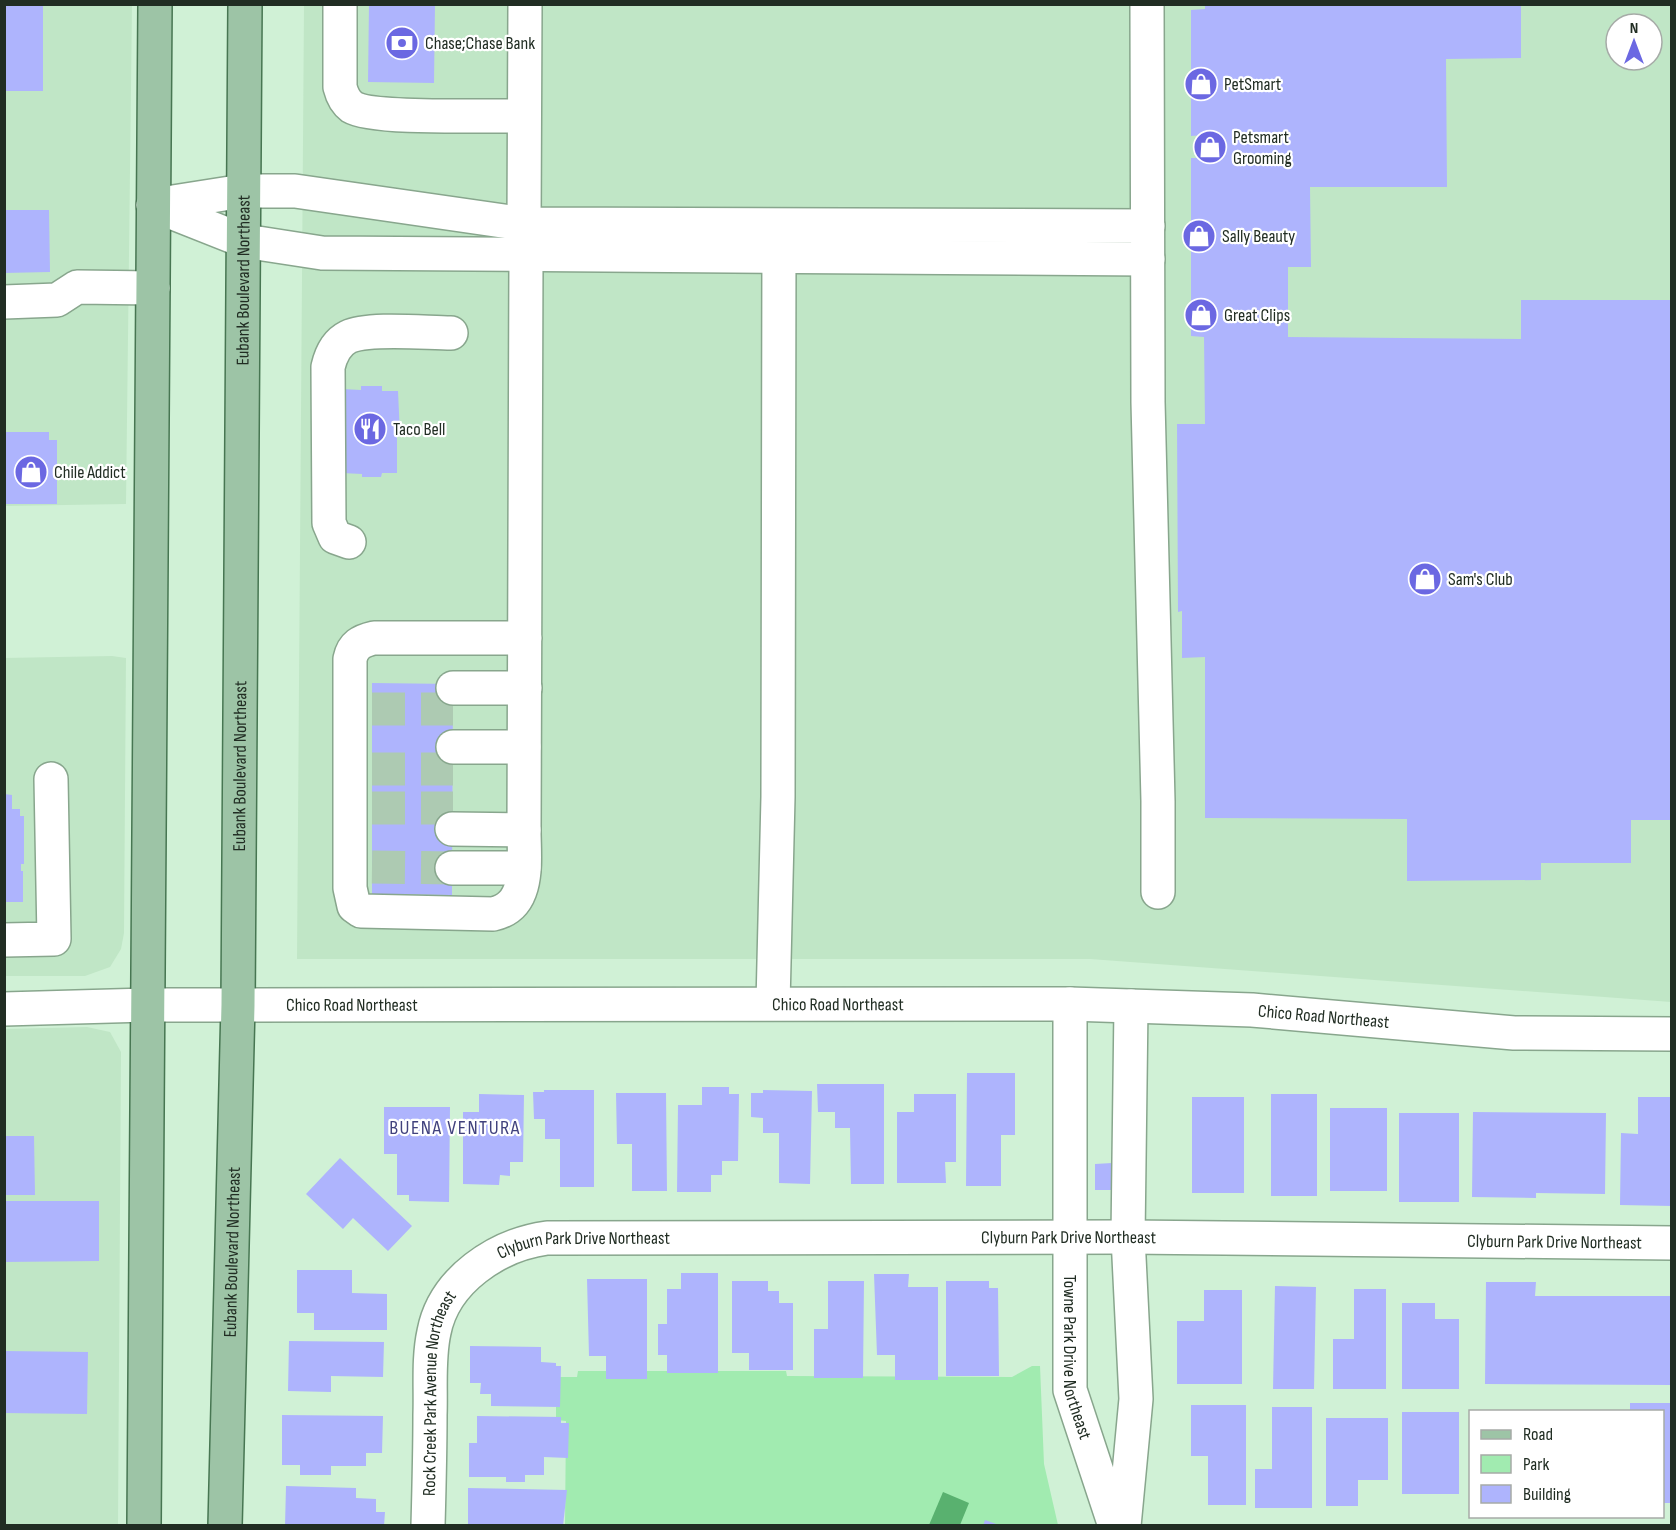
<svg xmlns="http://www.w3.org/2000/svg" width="1676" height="1530" font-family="'Sofia Sans Condensed',sans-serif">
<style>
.built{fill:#c0e6c6;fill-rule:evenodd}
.green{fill:#a1ebb0}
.water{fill:#59b16f}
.building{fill:#aeb4fd}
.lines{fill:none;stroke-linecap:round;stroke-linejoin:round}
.minor-tunnel{stroke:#adcab2;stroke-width:33;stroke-dasharray:33 16;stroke-linecap:butt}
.minor-casing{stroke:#88a68d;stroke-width:36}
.major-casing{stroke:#477652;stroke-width:36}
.minor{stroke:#fff;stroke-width:33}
.major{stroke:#9dc4a6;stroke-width:33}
.labels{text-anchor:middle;stroke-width:4.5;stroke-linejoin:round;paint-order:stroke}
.poi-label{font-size:18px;fill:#212d23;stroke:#fff;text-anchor:start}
.street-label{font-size:18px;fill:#212d23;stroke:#fff}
.neighbourhood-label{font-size:20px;letter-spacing:1.5px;fill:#40417d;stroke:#fff}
</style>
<rect width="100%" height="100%" fill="#d0f1d6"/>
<g class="built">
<polygon points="4,5 132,5 126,504 5,506"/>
<path d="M304,5H1671V1002L1090,959H297ZM1616,24H1652V60H1616Z"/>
<polygon points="112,656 126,658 124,933 121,949 110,967 85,976 5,976 4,658"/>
<polygon points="87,1027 110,1032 121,1052 118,1525 5,1525 4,1029"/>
</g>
<polygon class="green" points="1032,1366 1040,1366 1044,1464 1058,1525 565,1525 566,1421 556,1420 556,1377 577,1377 578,1371 786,1371 787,1376 1012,1377"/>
<polygon class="water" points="943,1492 969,1503 960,1525 929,1525"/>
<g class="building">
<rect x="4" y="4" width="39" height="87"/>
<polygon points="369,4 435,4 434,83 368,82"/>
<polygon points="1205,4 1521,4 1521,58 1446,59 1447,187 1310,187 1311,267 1288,267 1288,337 1521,339 1521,300 1672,300 1672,820 1631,820 1631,863 1541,863 1541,880 1407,881 1407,819 1205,818 1205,657 1182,658 1182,611 1178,612 1177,424 1205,424 1204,337 1191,336 1191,158 1205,158 1205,135 1191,136 1191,10 1205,9"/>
<polygon points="4,210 49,210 50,272 4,273"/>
<polygon points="361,386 382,386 382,391 398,391 400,435 397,435 397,473 382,473 381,477 362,477 362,474 342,473 342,389 361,390"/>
<polygon points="4,432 49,432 49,440 57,440 57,504 4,504"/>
<polygon points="372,683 453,684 452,895 372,894"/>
<polygon points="4,794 12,795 12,809 20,809 20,816 24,816 24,864 21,864 21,871 23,871 23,902 6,902 4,899"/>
<polygon points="967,1073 1015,1073 1015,1135 1001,1135 1001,1186 966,1186"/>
<polygon points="817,1084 884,1084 884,1184 851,1184 850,1128 835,1128 835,1112 818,1112"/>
<polygon points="702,1087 729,1087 729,1094 739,1094 738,1161 722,1161 722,1175 711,1175 711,1192 677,1192 678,1105 702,1105"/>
<polygon points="544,1090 594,1090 594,1187 560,1187 560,1139 545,1139 545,1119 534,1119 533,1092 544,1092"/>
<polygon points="763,1090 812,1091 810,1184 779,1183 779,1133 763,1133 763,1118 751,1117 751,1093 763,1093"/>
<polygon points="616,1093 666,1093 667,1191 632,1191 632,1144 617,1144"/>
<polygon points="479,1094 524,1095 523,1162 510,1162 510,1176 500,1175 499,1185 463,1184 463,1112 479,1112"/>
<polygon points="914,1094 956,1094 956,1162 945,1162 946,1183 897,1183 897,1112 914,1112"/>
<rect x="1271" y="1094" width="46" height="102"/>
<rect x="1192" y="1097" width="52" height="96"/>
<polygon points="1638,1097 1672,1097 1672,1206 1620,1205 1621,1133 1638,1134"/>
<polygon points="384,1107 450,1107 449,1202 409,1201 409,1195 397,1195 397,1154 384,1154"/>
<rect x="1330" y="1108" width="57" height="83"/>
<polygon points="1473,1112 1606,1113 1605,1194 1536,1193 1536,1198 1472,1197"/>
<rect x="1399" y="1113" width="60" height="89"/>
<polygon points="4,1136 34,1136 35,1195 4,1195"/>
<polygon points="340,1158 412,1226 388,1251 353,1218 343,1229 306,1194"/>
<polygon points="1112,1163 1112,1190 1095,1190 1095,1164"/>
<polygon points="4,1201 99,1201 99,1261 4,1262"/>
<polygon points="297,1270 352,1270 352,1293 387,1294 387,1330 314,1330 314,1313 297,1313"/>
<polygon points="681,1273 718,1273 718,1373 667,1373 667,1355 658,1355 658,1324 667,1324 667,1289 681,1289"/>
<polygon points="874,1274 909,1274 908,1287 938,1287 938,1380 895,1380 895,1355 877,1355"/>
<polygon points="587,1279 647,1279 647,1379 606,1379 606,1356 589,1356"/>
<polygon points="732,1281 768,1281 768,1291 779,1291 779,1303 793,1303 793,1370 749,1370 749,1353 732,1353"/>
<polygon points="828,1281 864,1281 863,1378 814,1378 814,1329 828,1329"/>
<polygon points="946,1281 989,1281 989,1288 998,1288 999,1376 946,1376"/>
<polygon points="1486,1282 1536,1282 1535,1296 1672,1296 1672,1385 1485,1384"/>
<polygon points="1275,1286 1316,1287 1314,1389 1273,1389"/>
<polygon points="1354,1289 1386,1289 1386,1389 1333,1389 1333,1339 1354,1339"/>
<polygon points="1204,1290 1242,1290 1242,1384 1177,1384 1177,1321 1204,1321"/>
<polygon points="1402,1303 1435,1303 1435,1319 1459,1319 1459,1389 1402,1389"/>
<polygon points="289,1341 384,1342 383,1377 331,1376 331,1392 288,1391"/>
<polygon points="470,1346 541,1347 541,1362 556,1363 556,1366 561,1366 560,1407 491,1406 491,1394 480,1394 481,1383 470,1383"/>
<polygon points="4,1351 88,1352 87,1414 4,1413"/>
<polygon points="1630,1403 1672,1403 1672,1503 1662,1503 1662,1412 1630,1412"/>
<polygon points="1191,1405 1246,1405 1246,1505 1208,1505 1208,1456 1191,1456"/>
<polygon points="1272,1407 1312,1407 1312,1508 1255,1508 1255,1469 1272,1469"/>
<rect x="1402" y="1412" width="57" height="82"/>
<polygon points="282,1415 383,1416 382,1453 366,1453 366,1466 331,1466 331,1475 300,1475 300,1465 282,1465"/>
<polygon points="477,1416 561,1417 561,1423 569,1423 568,1458 544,1457 544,1475 525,1475 525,1482 506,1482 506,1477 469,1477 469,1443 477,1443"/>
<polygon points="1326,1418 1388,1418 1388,1480 1358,1480 1358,1506 1326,1506"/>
<polygon points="286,1486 356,1488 356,1498 376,1499 376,1512 385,1512 384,1526 285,1526"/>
<polygon points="468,1488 567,1490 563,1526 468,1524"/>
<polygon points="985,1520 999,1525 999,1526 983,1526"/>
</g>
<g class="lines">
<g class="minor-tunnel">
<polyline points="372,709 453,709"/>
<polyline points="372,769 453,769"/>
<polyline points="372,808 453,808"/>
<polyline points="372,867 452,868"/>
</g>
<defs>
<g id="minor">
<path d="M340,4V87C342,95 345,102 352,107C373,120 492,115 524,116"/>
<polyline points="1147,4 1148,402 1158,801 1158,892"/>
<polyline points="153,205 244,241 322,253 1148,259"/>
<polyline points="154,205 243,191 295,191 524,224 1148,226"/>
<polyline points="4,302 57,300 77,287 153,288"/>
<path d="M349,542L335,537L329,523L328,367C331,354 336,343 348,337C369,327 426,333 451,333"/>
<path d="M525,638H374C361,641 353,645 350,659V888L354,906L361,911L493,914C531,906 524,860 524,830L526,256L524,224L525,4"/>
<polyline points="453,688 525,688"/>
<polyline points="453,747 524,747"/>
<polyline points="452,829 524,830"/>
<polyline points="452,868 524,868"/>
<polyline points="4,940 54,939 51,779"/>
<polyline points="773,1003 778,797 779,236"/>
<path id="s1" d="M1070,1004V1390L1115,1526"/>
<path id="s2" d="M4,1009L147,1005L1070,1004L1252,1010L1514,1033L1672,1034"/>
<path id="s3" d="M428,1526C429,1489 430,1452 430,1415C431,1388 428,1359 434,1332C444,1280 497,1245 547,1238L1128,1237L1672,1243"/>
<polyline points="1124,1526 1136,1399 1128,1237 1131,1006"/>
</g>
<g id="major">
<polyline points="144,1526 155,4"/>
<path id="s4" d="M225,1526L238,1005L245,4"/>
</g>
</defs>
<use href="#minor" class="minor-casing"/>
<use href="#major" class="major-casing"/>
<use href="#minor" class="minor"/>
<use href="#major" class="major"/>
</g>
<defs>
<symbol id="bank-disc" viewBox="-11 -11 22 22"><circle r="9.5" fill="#6b68e2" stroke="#fff"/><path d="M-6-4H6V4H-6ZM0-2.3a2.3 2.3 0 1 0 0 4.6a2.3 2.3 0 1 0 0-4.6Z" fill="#fff"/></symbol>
<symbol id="shop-disc" viewBox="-11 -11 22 22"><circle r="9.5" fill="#6b68e2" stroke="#fff"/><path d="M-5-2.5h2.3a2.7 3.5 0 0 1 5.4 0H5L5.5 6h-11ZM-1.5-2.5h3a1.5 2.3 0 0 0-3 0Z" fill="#fff"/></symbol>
<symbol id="restaurant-disc" viewBox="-11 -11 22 22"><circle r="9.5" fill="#6b68e2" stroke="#fff"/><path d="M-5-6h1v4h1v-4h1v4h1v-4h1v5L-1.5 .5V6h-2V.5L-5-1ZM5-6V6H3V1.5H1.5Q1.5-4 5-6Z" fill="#fff"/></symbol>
</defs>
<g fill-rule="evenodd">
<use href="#bank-disc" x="383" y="24" width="38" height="38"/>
<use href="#shop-disc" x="1182" y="65" width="38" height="38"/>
<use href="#shop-disc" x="1191" y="128" width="38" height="38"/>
<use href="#shop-disc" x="1180" y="217" width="38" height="38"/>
<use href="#shop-disc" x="1182" y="296" width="38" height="38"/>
<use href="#restaurant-disc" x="351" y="410" width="38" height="38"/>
<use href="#shop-disc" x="12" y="453" width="38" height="38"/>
<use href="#shop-disc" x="1406" y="560" width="38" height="38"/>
</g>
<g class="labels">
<g class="poi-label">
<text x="425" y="49">Chase;Chase Bank</text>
<text x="1224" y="90">PetSmart</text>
<text x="1233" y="143">Petsmart<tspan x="1233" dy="21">Grooming</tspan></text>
<text x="1222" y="242">Sally Beauty</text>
<text x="1224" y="321">Great Clips</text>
<text x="393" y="435">Taco Bell</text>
<text x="54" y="478">Chile Addict</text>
<text x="1448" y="585">Sam's Club</text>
</g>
<g class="street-label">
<text dy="6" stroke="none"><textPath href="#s4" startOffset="1246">Eubank Boulevard Northeast</textPath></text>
<text dy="6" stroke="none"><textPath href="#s4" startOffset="760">Eubank Boulevard Northeast</textPath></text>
<text dy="6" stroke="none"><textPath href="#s2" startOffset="834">Chico Road Northeast</textPath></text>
<text dy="6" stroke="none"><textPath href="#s2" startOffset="348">Chico Road Northeast</textPath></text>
<text dy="6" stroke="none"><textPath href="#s2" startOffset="1320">Chico Road Northeast</textPath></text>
<text dy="6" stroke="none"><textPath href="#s3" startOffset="872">Clyburn Park Drive Northeast</textPath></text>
<text dy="6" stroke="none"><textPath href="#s3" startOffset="1358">Clyburn Park Drive Northeast</textPath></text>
<text dy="6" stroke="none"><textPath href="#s3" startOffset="386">Clyburn Park Drive Northeast</textPath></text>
<text dy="6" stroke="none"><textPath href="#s4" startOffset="274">Eubank Boulevard Northeast</textPath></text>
<text dy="6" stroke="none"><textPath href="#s1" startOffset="354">Towne Park Drive Northeast</textPath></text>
<text dy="6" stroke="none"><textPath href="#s3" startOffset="134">Rock Creek Park Avenue Northeast</textPath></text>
</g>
<g class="neighbourhood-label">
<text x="455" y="1134">BUENA VENTURA</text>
</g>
</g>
<rect width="1676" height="1530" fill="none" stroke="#212d23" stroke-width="12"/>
<rect x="1469" y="1410" width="195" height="108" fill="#ffffff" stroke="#a6aba7" stroke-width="1.5"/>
<rect x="1481" y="1430" width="30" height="9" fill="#9dc4a6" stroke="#a6aba7" stroke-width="1.5"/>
<text x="1523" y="1440" font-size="18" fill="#212d23">Road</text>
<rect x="1481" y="1455" width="30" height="18" fill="#a1ebb0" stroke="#a6aba7" stroke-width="1.5"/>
<text x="1523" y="1470" font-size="18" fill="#212d23">Park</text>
<rect x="1481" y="1485" width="30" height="18" fill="#aeb4fd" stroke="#a6aba7" stroke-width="1.5"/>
<text x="1523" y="1500" font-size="18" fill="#212d23">Building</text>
<g transform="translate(1634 42)"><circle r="28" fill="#ffffff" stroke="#a6aba7" stroke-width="1.5"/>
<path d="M0-4.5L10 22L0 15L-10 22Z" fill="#6b68e2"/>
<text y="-9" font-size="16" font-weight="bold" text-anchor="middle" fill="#212d23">N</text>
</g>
</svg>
